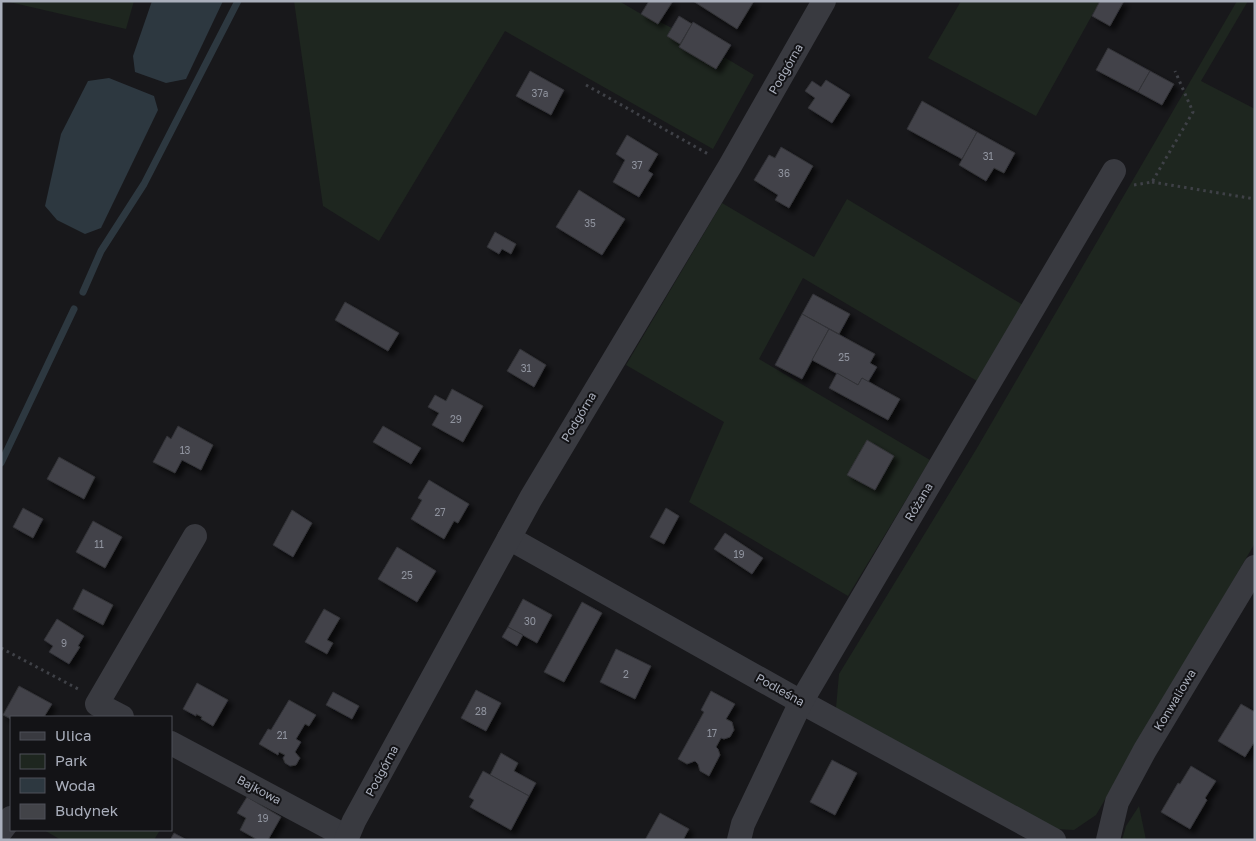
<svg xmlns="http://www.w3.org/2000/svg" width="1256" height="841" font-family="'Golos Text',sans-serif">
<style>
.green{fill:#1e261f}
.water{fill:#2d3840}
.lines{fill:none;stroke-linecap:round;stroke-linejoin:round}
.stream{stroke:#2d3840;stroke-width:7}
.building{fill:#424348;stroke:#323237;filter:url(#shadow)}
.path{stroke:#3f4147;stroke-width:3;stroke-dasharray:2.5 4;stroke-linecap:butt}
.minor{stroke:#393a40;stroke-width:24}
.labels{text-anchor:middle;stroke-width:4;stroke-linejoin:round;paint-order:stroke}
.number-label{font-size:10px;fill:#90949f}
.street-label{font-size:12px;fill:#aaafbc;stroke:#131316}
</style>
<defs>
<filter id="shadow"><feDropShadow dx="4.5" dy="4.5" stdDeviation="2.5" flood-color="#0009"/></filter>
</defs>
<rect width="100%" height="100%" fill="#18181b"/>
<g class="green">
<polygon points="5,1 134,1 126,29"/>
<polygon points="294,1 619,1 658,24 660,22 672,28 667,36 680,44 679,47 716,69 724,57 754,75 713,149 505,31 379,241 323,206"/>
<polygon points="961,1 1100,1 1036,116 928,58"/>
<polygon points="1237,1 1248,1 1201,81 1255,109 1255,543 1096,815 1074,830 1056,829 836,708 839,674 977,448"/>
<polygon points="847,199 1023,305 977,381 803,278 759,359 930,460 848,596 689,502 724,422 626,365 722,203 814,257"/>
<polygon points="1139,806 1146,840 1122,840 1126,826"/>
<polygon points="44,830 160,830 154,840 61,840"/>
</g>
<g class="water">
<polygon points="152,1 223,1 186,79 166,83 135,72 133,56"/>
<polygon points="109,78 154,96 158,110 101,228 85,234 57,220 45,206 61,134 88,81"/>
</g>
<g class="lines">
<g class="stream">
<polyline points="83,292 101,251 144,184 238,1"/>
<polyline points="1,463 74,309"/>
</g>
</g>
<g class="building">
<polygon points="649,1 673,1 658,24 641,14"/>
<polygon points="693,1 754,1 737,29"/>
<polygon points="1100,1 1124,1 1110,26 1092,16"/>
<polygon points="679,16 692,24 680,44 667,36"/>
<polygon points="693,22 731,45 716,69 679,47"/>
<polygon points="1108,48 1150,71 1138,92 1096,70"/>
<polygon points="530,71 564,90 551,115 516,96"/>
<polygon points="1150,71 1174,84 1162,105 1138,92"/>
<polygon points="826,80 850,95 832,123 808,108 815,98 805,91 812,81 821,87"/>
<polygon points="922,101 977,132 962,159 907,129"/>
<polygon points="977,132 1015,153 1004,173 994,168 986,181 959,165"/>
<polygon points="627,135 658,154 648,171 653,174 639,197 613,182 625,160 616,154"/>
<polygon points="781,147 813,166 789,208 775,200 778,195 754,180 769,155 775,158"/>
<polygon points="579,190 625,219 602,255 556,227"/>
<polygon points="495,232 516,244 511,254 502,249 499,254 487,247"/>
<polygon points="813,294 850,314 839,334 802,314"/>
<polygon points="345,302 399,333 388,351 335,320"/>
<polygon points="802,314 829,329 802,379 775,365"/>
<polygon points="829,329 875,354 870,363 877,367 868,382 862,378 858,385 812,360"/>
<polygon points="520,349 546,365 534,387 507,371"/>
<polygon points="837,373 858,385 862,378 900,399 888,420 829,388"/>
<polygon points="452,389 483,406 463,442 432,425 439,413 428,407 435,395 446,401"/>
<polygon points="178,426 213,445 201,470 182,460 175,473 153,462 167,436 171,439"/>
<polygon points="383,426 421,448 411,464 373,442"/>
<polygon points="867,440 894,456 875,490 847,475"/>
<polygon points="59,457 95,477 84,499 47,479"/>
<polygon points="429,480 469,504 458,523 454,521 444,539 411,519 422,500 418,498"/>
<polygon points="23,508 43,519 33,538 13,527"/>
<polygon points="666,508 679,516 664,544 650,537"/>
<polygon points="292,510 312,523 293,557 273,545"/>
<polygon points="93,521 122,537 105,568 76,552"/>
<polygon points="725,533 763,558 752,574 714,549"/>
<polygon points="397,547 436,571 417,602 378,579"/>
<polygon points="83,589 113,605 103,625 73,609"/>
<polygon points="523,599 552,615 537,643 508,627"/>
<polygon points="582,602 602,613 564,682 544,672"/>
<polygon points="324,609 340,618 327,640 333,643 327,654 305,642"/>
<polygon points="57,619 84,636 78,646 80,647 69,664 49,652 53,646 44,640"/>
<polygon points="508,627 523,635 517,646 502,637"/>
<polygon points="616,649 651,666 635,699 600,682"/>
<polygon points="197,683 228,700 213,726 201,719 202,717 196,714 196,716 183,709"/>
<polygon points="19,686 52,704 44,717 11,717 11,719 3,715"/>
<polygon points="476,690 501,703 486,731 461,718"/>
<polygon points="711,691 735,704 726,719 732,722 734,730 730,737 724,739 721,738 716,747 718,749 720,755 709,776 700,771 698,764 695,761 687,764 678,759 704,712 701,710"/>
<polygon points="333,692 359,706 352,719 326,705"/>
<polygon points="289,700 316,715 309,726 305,724 296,739 301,742 295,752 300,758 296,765 290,766 285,763 283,758 285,755 279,752 278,755 259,744 268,729 271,730"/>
<polygon points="1241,704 1255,712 1255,741 1245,757 1218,741"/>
<polygon points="501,753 518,763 514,771 536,783 529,796 490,775"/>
<polygon points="832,760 857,773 835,815 810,802"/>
<polygon points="1191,766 1216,781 1205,798 1207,800 1190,829 1161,812 1178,783 1180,784"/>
<polygon points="483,771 529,796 511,830 470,807 474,800 469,797"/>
<polygon points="247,797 281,817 268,840 258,840 240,830 246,818 237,813"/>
<polygon points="660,813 689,829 683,840 645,840"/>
<polygon points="174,833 187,840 170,840"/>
</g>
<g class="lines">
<g class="path">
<polyline points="586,85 710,155"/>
<polyline points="1152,182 1255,199"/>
<polyline points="1134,185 1152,182 1193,112 1175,71"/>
<polyline points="1,648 80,690"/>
</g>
<g class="minor">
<polyline points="509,538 801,702 1054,840"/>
<polyline points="122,717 97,704 195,536"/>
<polyline points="171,743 347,837"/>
<polyline points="1,831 11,818"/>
<polyline points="346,840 354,821 531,498 730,166 824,1"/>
<polyline points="739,840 743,824 801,702 1114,171"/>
<polyline points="1108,840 1117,802 1145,750 1255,567"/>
</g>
</g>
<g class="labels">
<g class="number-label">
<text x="540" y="97">37a</text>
<text x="988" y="160">31</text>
<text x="637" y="169">37</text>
<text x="784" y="177">36</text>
<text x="590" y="227">35</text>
<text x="844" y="361">25</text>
<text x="526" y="372">31</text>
<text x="456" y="423">29</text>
<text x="185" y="454">13</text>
<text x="440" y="516">27</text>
<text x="99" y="548">11</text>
<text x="739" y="558">19</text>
<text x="407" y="579">25</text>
<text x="530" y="625">30</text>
<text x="64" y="647">9</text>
<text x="626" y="678">2</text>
<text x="481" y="715">28</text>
<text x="712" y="737">17</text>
<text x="282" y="739">21</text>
<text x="263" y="822">19</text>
</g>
<g class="street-label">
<text transform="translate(786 69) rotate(-60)" y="4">Podgórna</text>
<text transform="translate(579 417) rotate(-59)" y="4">Podgórna</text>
<text transform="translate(919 502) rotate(-59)" y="4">Różana</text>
<text transform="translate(780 690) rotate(29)" y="4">Podleśna</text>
<text transform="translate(1175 700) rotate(-59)" y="4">Konwaliowa</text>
<text transform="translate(382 771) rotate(-62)" y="4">Podgórna</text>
<text transform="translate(259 790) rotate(28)" y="4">Bajkowa</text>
</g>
</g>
<rect width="1256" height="841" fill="none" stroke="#aaafbc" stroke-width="5"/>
<rect x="10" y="716" width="162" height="115" fill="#131316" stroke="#4f5158"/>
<rect x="20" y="732" width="25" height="8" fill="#393a40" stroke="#4f5158"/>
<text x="55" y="741" font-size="15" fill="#aaafbc">Ulica</text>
<rect x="20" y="754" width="25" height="15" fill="#1e261f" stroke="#4f5158"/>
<text x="55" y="766" font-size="15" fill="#aaafbc">Park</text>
<rect x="20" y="778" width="25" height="15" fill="#2d3840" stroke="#4f5158"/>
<text x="55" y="791" font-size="15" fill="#aaafbc">Woda</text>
<rect x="20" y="804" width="25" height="15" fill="#424348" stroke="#4f5158"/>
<text x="55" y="816" font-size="15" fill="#aaafbc">Budynek</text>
</svg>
